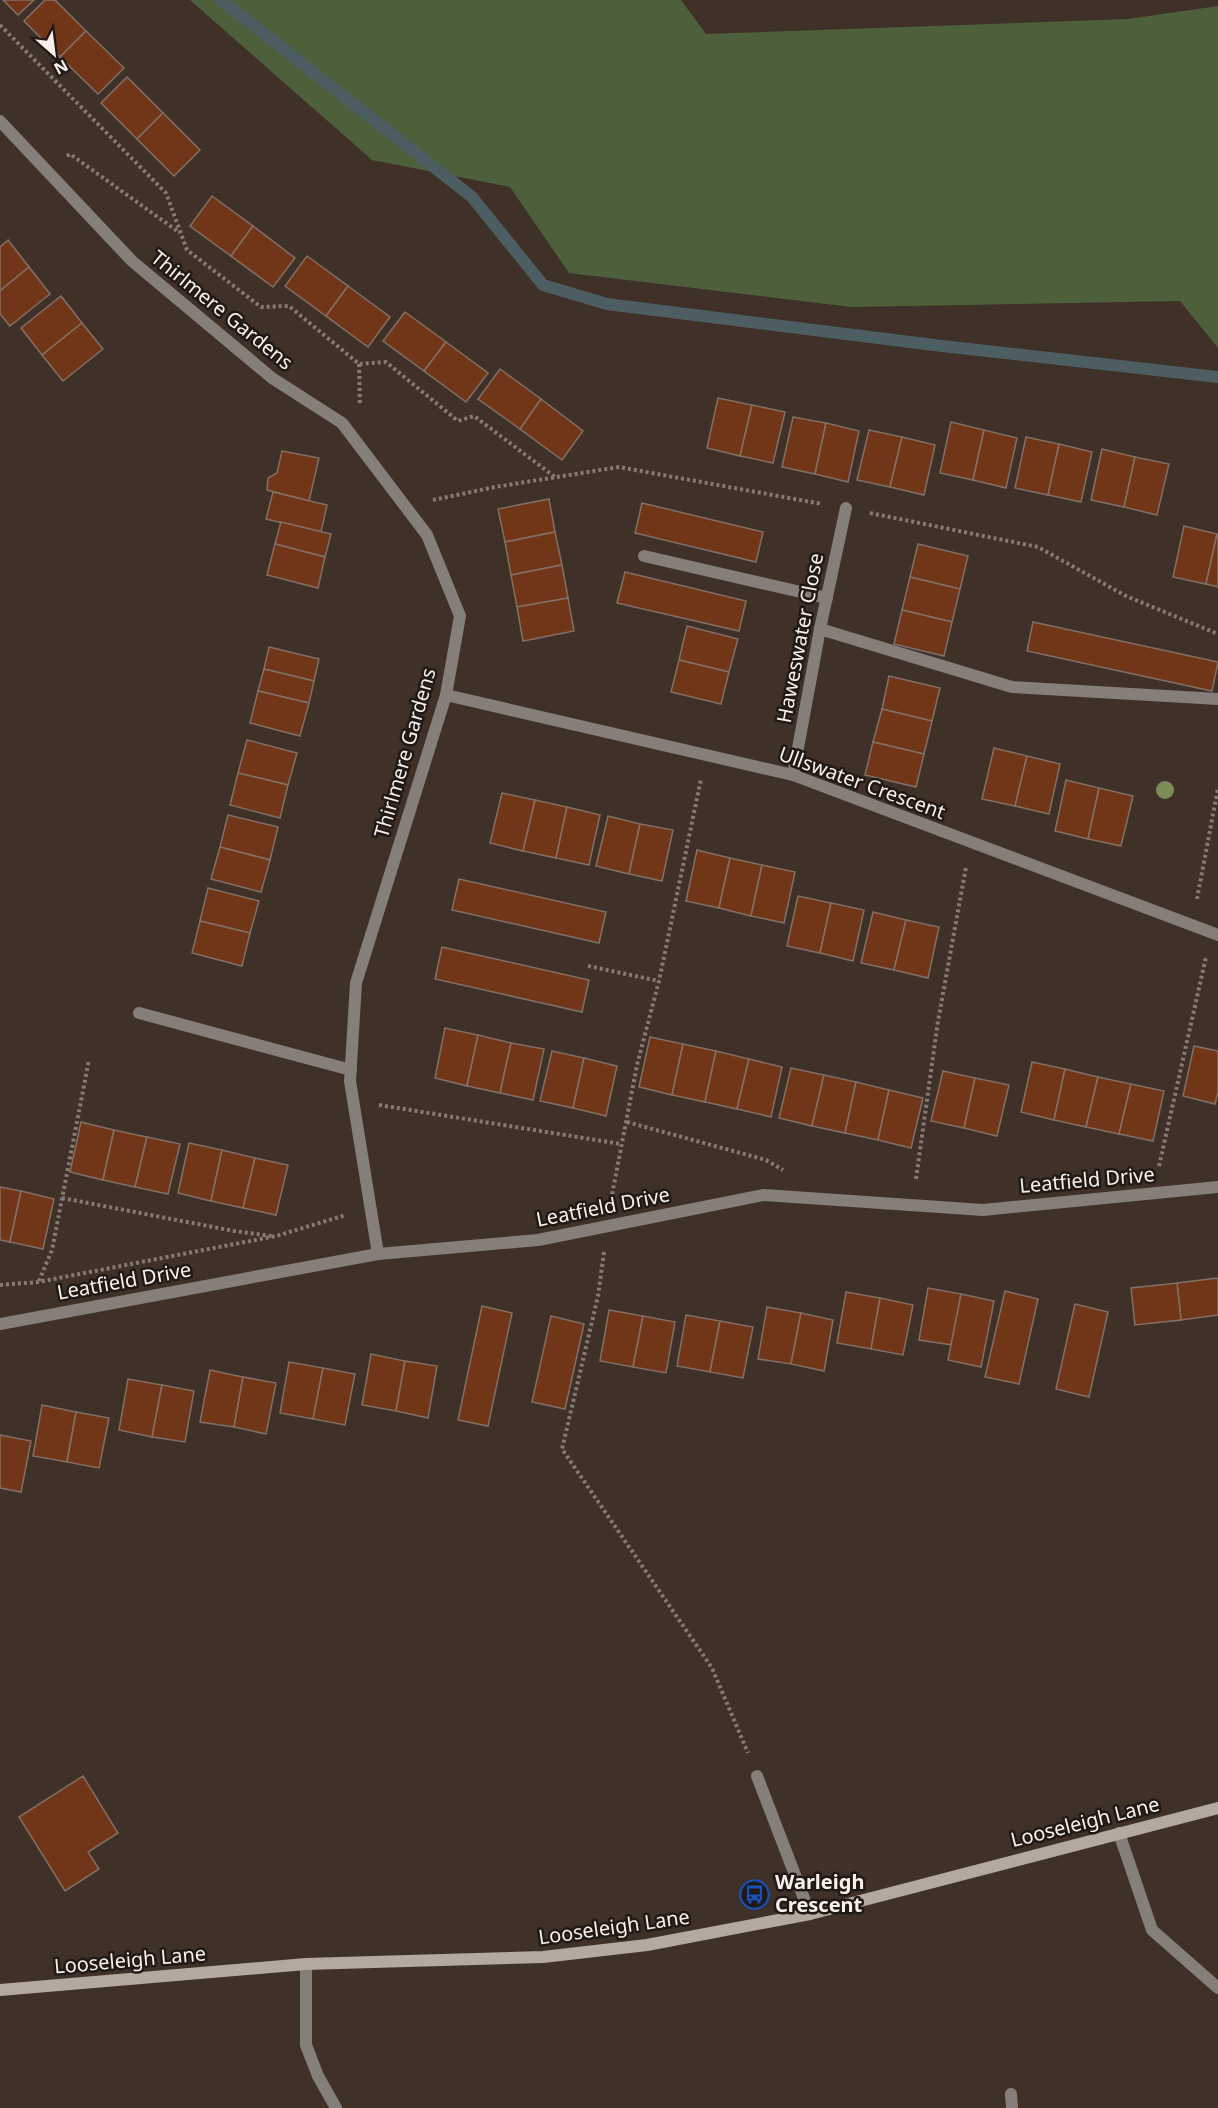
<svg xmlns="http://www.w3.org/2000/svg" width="1218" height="2108" font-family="'Noto Sans',sans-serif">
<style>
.green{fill:#4e5f3c}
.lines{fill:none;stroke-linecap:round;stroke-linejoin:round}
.stream{stroke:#4d5e62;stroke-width:12}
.building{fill:#703617;stroke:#827067;stroke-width:1.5}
.path{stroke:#877a73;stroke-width:4;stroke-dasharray:3 3;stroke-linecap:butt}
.lane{stroke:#857e79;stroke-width:12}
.street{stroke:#857e79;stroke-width:12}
.secondary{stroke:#b3a99f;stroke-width:12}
.tree{fill:#7c8c59}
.labels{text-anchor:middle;stroke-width:5;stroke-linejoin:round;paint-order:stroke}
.street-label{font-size:20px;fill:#faf0eb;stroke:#211916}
.poi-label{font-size:20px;font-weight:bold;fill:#faf0eb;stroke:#211916;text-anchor:start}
</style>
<rect width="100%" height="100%" fill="#3f3028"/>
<polygon class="green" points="190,0 681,0 706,34 1128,19 1218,6 1218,348 1180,301 851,307 569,273 510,187 372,160"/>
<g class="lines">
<polyline class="stream" points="221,0 472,197 543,285 607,304 942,346 1218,377"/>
</g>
<g class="building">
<polygon points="3,0 34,0 18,15"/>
<polygon points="45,0 55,0 86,31 60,57 24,21"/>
<polygon points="86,31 124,68 98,94 60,57"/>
<polygon points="127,77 163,113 137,139 101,103"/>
<polygon points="163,113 200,150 174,176 137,139"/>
<polygon points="212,196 253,226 231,256 190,226"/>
<polygon points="253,226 295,258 273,287 231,256"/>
<polygon points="8,240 29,267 0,291 0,247"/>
<polygon points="307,256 348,286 326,316 285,286"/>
<polygon points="29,267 50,294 10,326 0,314 0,291"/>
<polygon points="348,286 390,317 368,347 326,316"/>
<polygon points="61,296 82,323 42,355 21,328"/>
<polygon points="405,312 446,342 424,371 383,341"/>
<polygon points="82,323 103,349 63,381 42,355"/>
<polygon points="446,342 488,373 466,402 424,371"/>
<polygon points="500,369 541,399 520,429 478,399"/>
<polygon points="718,398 752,405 740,456 707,448"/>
<polygon points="541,399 583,431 562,460 520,429"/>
<polygon points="752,405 785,412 773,463 740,456"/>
<polygon points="793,417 826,423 815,474 782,467"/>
<polygon points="951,422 984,430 973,480 940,473"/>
<polygon points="826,423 859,431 848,482 815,474"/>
<polygon points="869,430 902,437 890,487 857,480"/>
<polygon points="984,430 1017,438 1006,488 973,480"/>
<polygon points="902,437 935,445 924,495 890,487"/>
<polygon points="1026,437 1059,444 1048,495 1015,488"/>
<polygon points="1059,444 1092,452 1081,502 1048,495"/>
<polygon points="1102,449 1135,457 1124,507 1091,500"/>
<polygon points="282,451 319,458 309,501 267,490 268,478 277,473"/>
<polygon points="1135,457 1169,464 1157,515 1124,507"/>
<polygon points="273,492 327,505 321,532 266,519"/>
<polygon points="549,499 555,532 505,542 498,509"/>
<polygon points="642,503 763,532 756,562 635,533"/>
<polygon points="281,522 331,534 325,557 275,544"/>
<polygon points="1184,526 1217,534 1206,584 1173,577"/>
<polygon points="555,532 562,565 511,575 505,542"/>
<polygon points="1217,534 1218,534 1218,587 1206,584"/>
<polygon points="275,544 325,557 318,588 267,575"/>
<polygon points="918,544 968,556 960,589 910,577"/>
<polygon points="562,565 568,598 517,607 511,575"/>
<polygon points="625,572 746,601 739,631 617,603"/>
<polygon points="910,577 960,589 952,622 902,610"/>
<polygon points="568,598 574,631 523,641 517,607"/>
<polygon points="902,610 952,622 944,656 894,644"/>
<polygon points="1033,622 1218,662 1212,691 1027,651"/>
<polygon points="687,626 738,639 729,672 679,660"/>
<polygon points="269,647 319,659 314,681 264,669"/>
<polygon points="679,660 729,672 721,704 671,692"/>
<polygon points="264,669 314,681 309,703 258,691"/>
<polygon points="889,676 940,688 932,721 882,709"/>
<polygon points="258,691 309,703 300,736 250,723"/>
<polygon points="882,709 932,721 924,754 873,742"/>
<polygon points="247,740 297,753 288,785 238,773"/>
<polygon points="873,742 924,754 916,787 865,775"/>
<polygon points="994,748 1027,756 1015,806 982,799"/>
<polygon points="1027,756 1060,764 1049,814 1015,806"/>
<polygon points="238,773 288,785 280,818 230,805"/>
<polygon points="1066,780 1099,788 1088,839 1055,831"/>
<polygon points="1099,788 1133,796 1121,846 1088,839"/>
<polygon points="502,793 535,800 523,851 490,843"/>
<polygon points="535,800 567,807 556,858 523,851"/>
<polygon points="567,807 600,815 589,865 556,858"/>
<polygon points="228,815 278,827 270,860 220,847"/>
<polygon points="608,816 640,824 629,874 596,866"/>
<polygon points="640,824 673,830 662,881 629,874"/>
<polygon points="220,847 270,860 261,892 211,879"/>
<polygon points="697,850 730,858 719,908 686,901"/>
<polygon points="730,858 762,865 751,916 719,908"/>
<polygon points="762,865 795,872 784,923 751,916"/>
<polygon points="459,879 606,912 599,943 452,910"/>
<polygon points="208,888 259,901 250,933 200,921"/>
<polygon points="798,896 831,903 820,953 787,946"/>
<polygon points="831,903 864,910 853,961 820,953"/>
<polygon points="873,912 906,920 894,970 861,963"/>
<polygon points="906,920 939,927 928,978 894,970"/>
<polygon points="200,921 250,933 242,966 192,953"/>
<polygon points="442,947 589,980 582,1012 435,979"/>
<polygon points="445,1028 478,1035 467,1086 435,1078"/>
<polygon points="478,1035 511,1043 500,1093 467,1086"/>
<polygon points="650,1037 683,1044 672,1095 639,1087"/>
<polygon points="511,1043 544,1049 533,1100 500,1093"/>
<polygon points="683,1044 716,1051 705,1102 672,1095"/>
<polygon points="1194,1046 1218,1051 1218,1092 1215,1104 1183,1096"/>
<polygon points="552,1051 584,1058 573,1108 540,1101"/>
<polygon points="716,1051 749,1059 737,1109 705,1102"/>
<polygon points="584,1058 617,1066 606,1116 573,1108"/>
<polygon points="749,1059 782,1067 771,1117 737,1109"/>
<polygon points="1032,1062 1065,1069 1054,1120 1021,1112"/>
<polygon points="791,1068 824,1075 812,1126 779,1118"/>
<polygon points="1065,1069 1098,1077 1086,1127 1054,1120"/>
<polygon points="943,1071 975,1078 964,1128 931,1121"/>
<polygon points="824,1075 856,1082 845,1133 812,1126"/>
<polygon points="1098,1077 1131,1084 1119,1134 1086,1127"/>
<polygon points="975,1078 1009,1085 997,1136 964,1128"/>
<polygon points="856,1082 889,1090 878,1140 845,1133"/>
<polygon points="1131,1084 1164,1091 1153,1141 1119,1134"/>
<polygon points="889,1090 923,1098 911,1148 878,1140"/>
<polygon points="81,1122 114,1130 103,1180 70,1172"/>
<polygon points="114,1130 147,1137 135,1187 103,1180"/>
<polygon points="147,1137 180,1144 168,1194 135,1187"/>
<polygon points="189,1143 222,1150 211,1201 178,1193"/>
<polygon points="222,1150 255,1158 243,1208 211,1201"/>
<polygon points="255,1158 288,1165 276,1215 243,1208"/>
<polygon points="0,1187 21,1191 10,1242 0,1240"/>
<polygon points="21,1191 54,1199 43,1249 10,1242"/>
<polygon points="1218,1278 1218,1315 1181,1320 1177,1283"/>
<polygon points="1177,1283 1181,1320 1135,1325 1131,1288"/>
<polygon points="928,1288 961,1294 952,1345 919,1340"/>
<polygon points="1005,1291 1038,1299 1019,1384 985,1377"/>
<polygon points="846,1292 880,1298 871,1349 837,1343"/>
<polygon points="961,1294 994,1301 981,1367 948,1360"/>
<polygon points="880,1298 913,1305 903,1355 871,1349"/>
<polygon points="1075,1304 1108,1312 1089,1397 1056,1389"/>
<polygon points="482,1306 512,1313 488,1426 458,1420"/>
<polygon points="767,1307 801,1313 791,1364 758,1359"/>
<polygon points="609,1310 643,1316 633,1367 600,1361"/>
<polygon points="801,1313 833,1320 824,1371 791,1364"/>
<polygon points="686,1315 720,1321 710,1372 677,1366"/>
<polygon points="551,1316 584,1324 565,1409 532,1402"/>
<polygon points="643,1316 675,1322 666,1373 633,1367"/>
<polygon points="720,1321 753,1327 743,1378 710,1372"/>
<polygon points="371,1354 405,1361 396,1411 362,1405"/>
<polygon points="405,1361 437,1366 428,1418 396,1411"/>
<polygon points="289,1362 323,1368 313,1419 280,1413"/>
<polygon points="323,1368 355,1374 345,1425 313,1419"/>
<polygon points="210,1370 243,1377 234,1427 200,1422"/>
<polygon points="243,1377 276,1383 266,1434 234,1427"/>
<polygon points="128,1379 162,1385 152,1437 119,1430"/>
<polygon points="162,1385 194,1391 185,1442 152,1437"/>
<polygon points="42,1405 76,1412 67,1462 33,1456"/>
<polygon points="76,1412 109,1418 99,1468 67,1462"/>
<polygon points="0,1435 31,1441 21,1492 0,1488"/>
<polygon points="83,1776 118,1833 88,1852 99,1869 65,1891 19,1817"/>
</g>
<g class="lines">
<g class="path">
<polyline points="0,25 166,193 187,250 261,307 289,306 359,364 386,362 458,421 474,416 555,477"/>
<polyline points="67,156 70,154 180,233"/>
<polyline points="359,364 360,405"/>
<polyline points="433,500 495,487 619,467 822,504"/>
<polyline points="870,513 1038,547 1126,596 1218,634"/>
<polyline points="1197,899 1218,788"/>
<polyline points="588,966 659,981"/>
<polyline points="379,1105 621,1144"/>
<polyline points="627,1122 766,1160 783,1170"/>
<polyline points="1159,1166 1206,957"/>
<polyline points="916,1179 938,1021 966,867"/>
<polyline points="62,1198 234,1231 272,1236"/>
<polyline points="611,1200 637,1065 659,981 701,779"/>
<polyline points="604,1252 598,1296 562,1449 712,1668 748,1753"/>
<polyline points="39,1281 52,1250 89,1060"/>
<polyline points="0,1285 38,1282 276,1236 346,1215"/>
</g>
<g class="lane">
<polyline points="644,556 827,598"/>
<polyline points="820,629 1012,687 1218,699"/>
<polyline points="139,1013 351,1070"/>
<polyline points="757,1776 810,1914"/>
</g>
<g class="street">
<polyline points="0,121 132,261 272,378 342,423 427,535 460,616 446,695 356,983 350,1081 378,1254"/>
<polyline points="446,695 793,775 1218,935"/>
<polyline points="793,775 820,629 846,508"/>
<polyline points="0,1324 378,1254 538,1240 764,1195 983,1210 1218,1187"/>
<polyline points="1119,1833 1152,1930 1218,1988"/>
<polyline points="306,1964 306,2045 318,2076 336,2108"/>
<polyline points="1011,2094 1012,2108"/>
</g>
<polyline class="secondary" points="0,1990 306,1964 543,1957 647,1945 810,1914 1218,1808"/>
</g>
<circle class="tree" cx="1165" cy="790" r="9"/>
<defs>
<symbol id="bus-ring" viewBox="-11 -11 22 22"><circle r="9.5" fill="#211916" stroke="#1a4fb4" stroke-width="1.5"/><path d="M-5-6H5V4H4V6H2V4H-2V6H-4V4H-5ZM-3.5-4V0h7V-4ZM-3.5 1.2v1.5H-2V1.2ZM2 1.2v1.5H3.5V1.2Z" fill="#1a4fb4"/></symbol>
</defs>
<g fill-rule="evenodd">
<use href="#bus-ring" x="738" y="1878" width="33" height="33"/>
</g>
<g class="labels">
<g class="street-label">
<text transform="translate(222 310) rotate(39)" y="7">Thirlmere Gardens</text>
<text transform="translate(800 638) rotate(-79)" y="7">Haweswater Close</text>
<text transform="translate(405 753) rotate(-74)" y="7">Thirlmere Gardens</text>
<text transform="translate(862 783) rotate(20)" y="7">Ullswater Crescent</text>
<text transform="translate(1087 1180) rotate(-5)" y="7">Leatfield Drive</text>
<text transform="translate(603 1207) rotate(-11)" y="7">Leatfield Drive</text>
<text transform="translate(124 1281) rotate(-10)" y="7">Leatfield Drive</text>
<text transform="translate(1085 1822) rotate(-14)" y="7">Looseleigh Lane</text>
<text transform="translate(614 1927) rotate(-8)" y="7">Looseleigh Lane</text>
<text transform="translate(130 1960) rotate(-5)" y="7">Looseleigh Lane</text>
</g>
<g class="poi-label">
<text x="775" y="1889">Warleigh<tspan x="775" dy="23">Crescent</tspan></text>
</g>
</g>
<g transform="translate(54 54) rotate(152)" stroke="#211916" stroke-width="4.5" paint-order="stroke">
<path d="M0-4.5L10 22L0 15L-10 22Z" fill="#faf0eb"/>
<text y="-9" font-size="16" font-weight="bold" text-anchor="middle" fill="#faf0eb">N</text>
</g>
</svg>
